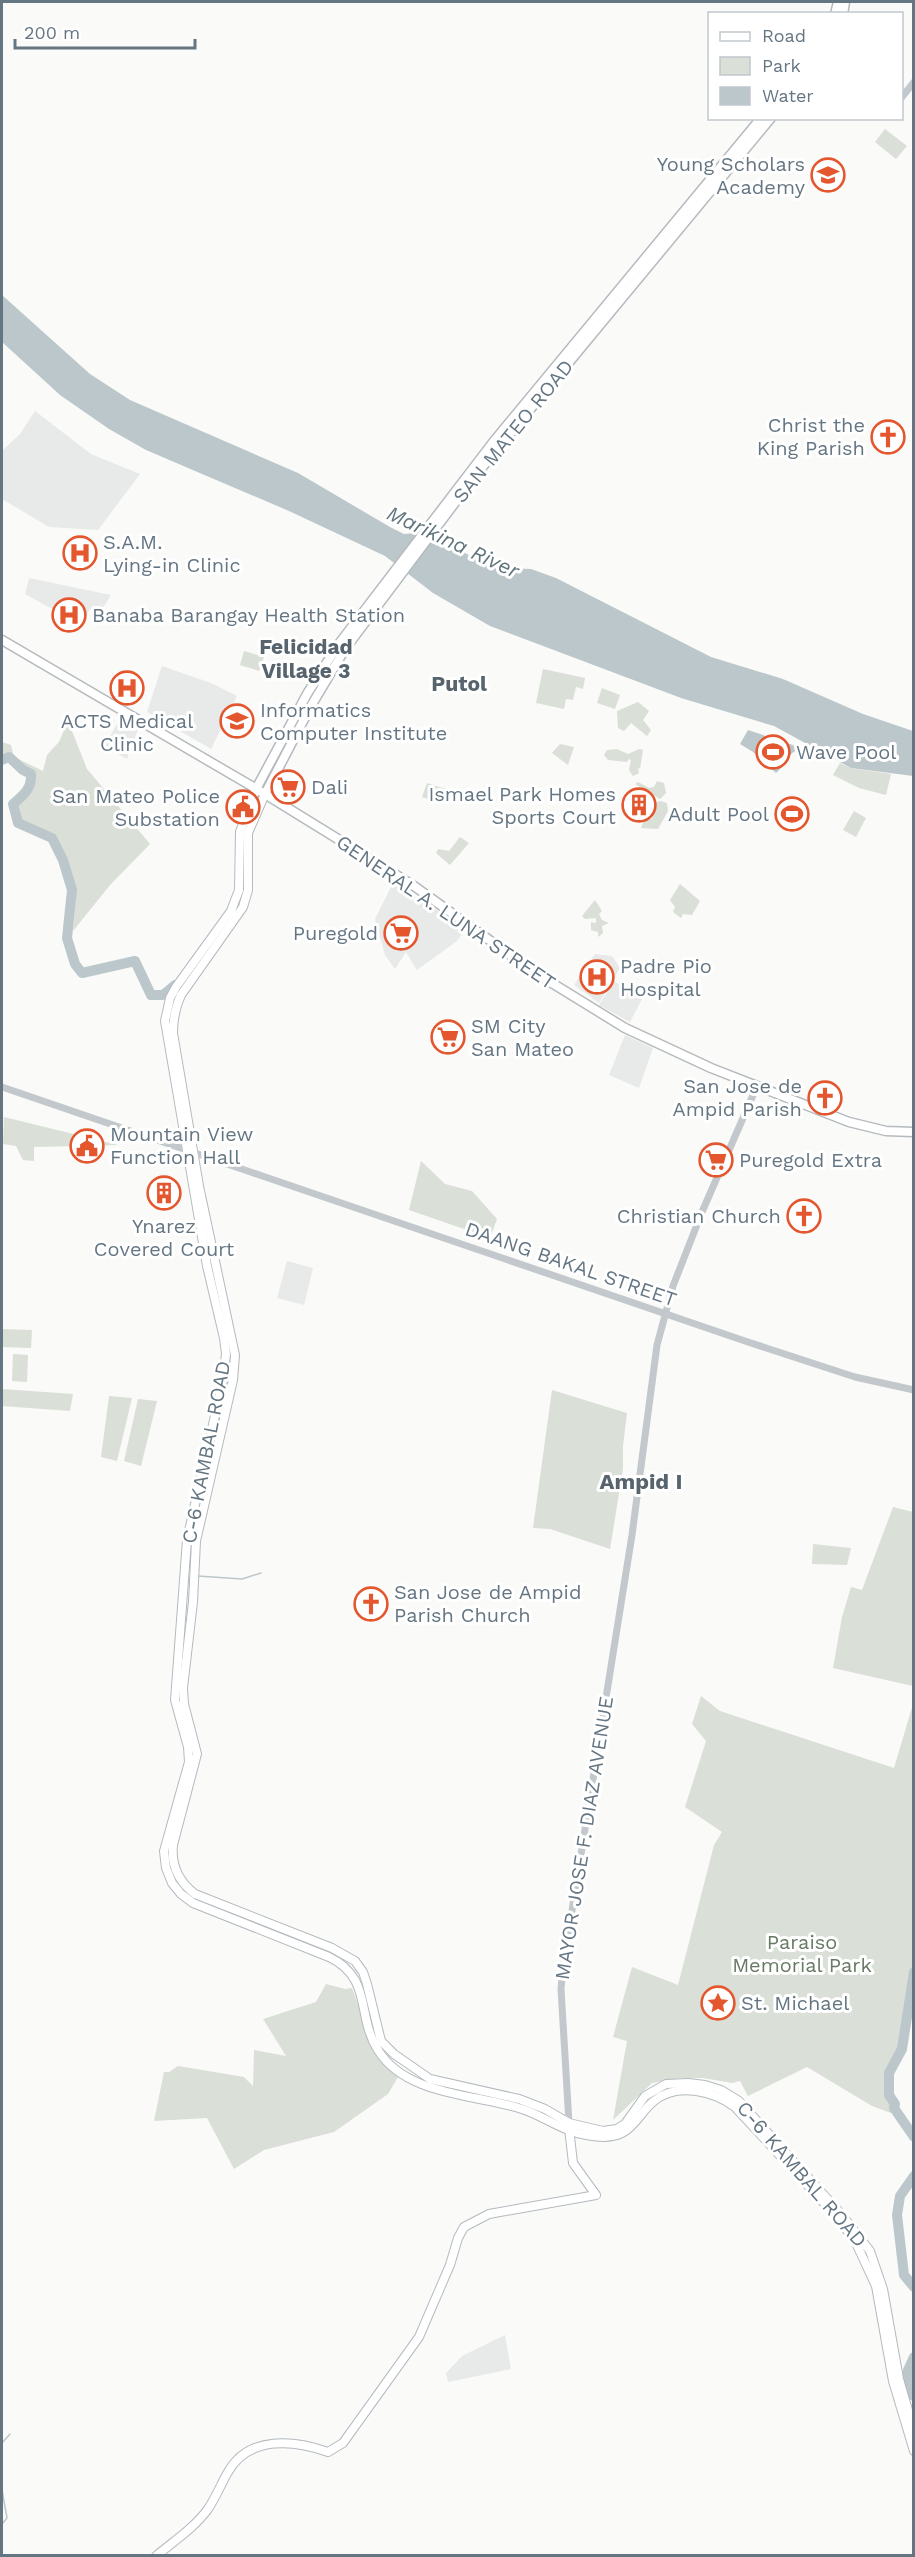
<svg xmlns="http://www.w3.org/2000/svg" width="915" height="2557" font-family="'Work Sans',sans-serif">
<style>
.built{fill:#e8e9e9}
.green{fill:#dadfd7}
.water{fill:#bbc7cb}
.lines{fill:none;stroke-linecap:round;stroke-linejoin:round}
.stream{stroke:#bbc7cb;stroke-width:1.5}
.river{stroke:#bbc7cb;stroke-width:10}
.secondary-casing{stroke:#b3babf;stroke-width:10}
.primary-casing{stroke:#b5babe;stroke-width:11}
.tertiary{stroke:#c3c8cc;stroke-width:7}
.secondary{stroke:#fff;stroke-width:8}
.primary{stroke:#fff;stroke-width:8}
.labels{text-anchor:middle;stroke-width:6;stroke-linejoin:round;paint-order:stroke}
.poi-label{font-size:20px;fill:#657683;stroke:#fff;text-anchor:start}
.street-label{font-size:20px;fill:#657683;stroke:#fff}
.park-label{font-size:20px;fill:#687a64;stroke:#fff}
.water-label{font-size:21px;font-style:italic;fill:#60757c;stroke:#fff}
.neighbourhood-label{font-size:21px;font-weight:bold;fill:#57646e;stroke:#fff}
.quarter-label{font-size:22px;font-weight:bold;fill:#57646e;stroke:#fff}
</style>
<rect width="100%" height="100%" fill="#fafaf8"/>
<g class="built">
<polygon points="35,411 91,454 140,474 98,530 49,527 2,499 2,451 20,434"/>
<polygon points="29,578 82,589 111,595 99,614 90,609 81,625 25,594"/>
<polygon points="162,666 211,683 237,696 211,749 147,712"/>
<polygon points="120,719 138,729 127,759 104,746"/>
<polygon points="393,883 466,928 457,941 417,970 406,952 395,969 385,955 375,919"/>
<polygon points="595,954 612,956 620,968 599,1003 574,985"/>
<polygon points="614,981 642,999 630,1022 599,1005"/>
<polygon points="625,1035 653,1048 639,1088 609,1075"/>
<polygon points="287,1261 313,1268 304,1305 277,1298"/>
<polygon points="505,2335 511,2369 448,2382 446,2373 462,2356"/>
</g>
<g class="green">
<polygon points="885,129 907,146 896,159 875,142"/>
<polygon points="244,651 264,657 259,671 240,665"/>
<polygon points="543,669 585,678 583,689 576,687 573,700 566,699 564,709 536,703"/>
<polygon points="602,688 620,695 615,709 597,703"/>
<polygon points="638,702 649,711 643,720 651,730 647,736 631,723 624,731 618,728 617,711"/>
<polygon points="68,721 87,769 150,844 110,885 73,931 76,899 72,878 55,837 36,826 21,822 15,806 35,783 35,773 9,756 2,757 2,742 11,745 14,757 43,771 47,755 59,742"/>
<polygon points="560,744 574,747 568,765 552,753"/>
<polygon points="617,749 628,754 639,749 643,750 640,769 638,767 639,773 633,776 629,770 631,760 629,759 627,762 608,760 604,755 607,750"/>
<polygon points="840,763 851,768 891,774 886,795 859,788 833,775"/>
<polygon points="657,781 664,783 666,793 660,799 635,784 638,782 649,788 654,787"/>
<polygon points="427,783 446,789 441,803 422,797"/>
<polygon points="661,801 667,803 668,811 658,829 641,828 645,818 652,819 656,802"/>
<polygon points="854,811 866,818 856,837 843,830"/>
<polygon points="460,837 469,843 450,865 436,853 438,849 449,851"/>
<polygon points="680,884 700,901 692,915 683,914 681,918 673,912 675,907 670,900"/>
<polygon points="595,900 602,911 599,914 602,920 609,923 602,926 603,933 598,937 598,932 591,930 591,922 596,923 596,918 585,919 582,916"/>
<polygon points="4,1117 118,1145 34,1147 34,1161 23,1160 16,1146 3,1144"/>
<polygon points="421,1161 445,1184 472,1191 497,1219 490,1238 409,1210"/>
<polygon points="2,1329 32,1330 31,1348 2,1347"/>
<polygon points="13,1354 28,1355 27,1382 12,1381"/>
<polygon points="2,1389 73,1394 70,1411 2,1406"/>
<polygon points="552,1390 627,1413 623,1446 623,1469 610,1549 550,1529 533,1528"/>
<polygon points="109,1396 132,1398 117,1461 101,1457"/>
<polygon points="138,1399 157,1401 141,1466 124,1461"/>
<polygon points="893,1507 913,1512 913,1686 833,1668 842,1617 851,1587 862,1590"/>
<polygon points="813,1544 851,1548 847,1565 812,1564"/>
<polygon points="701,1696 720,1711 894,1768 913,1704 914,1972 902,2049 889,2073 889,2095 895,2104 891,2113 872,2106 807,2067 748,2096 740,2081 732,2083 703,2078 680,2078 652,2083 613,2120 627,2041 613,2037 632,1967 678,1985 714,1845 722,1832 685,1807 706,1741 692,1724"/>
<polygon points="326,1984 345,1989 352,1988 374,2050 398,2077 388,2094 334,2132 264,2150 234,2169 207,2118 154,2121 164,2072 169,2072 178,2066 244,2077 253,2086 254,2050 286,2056 263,2019 316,2002"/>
</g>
<g class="water">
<polygon points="2,295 90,374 130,400 298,473 390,527 404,534 415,533 441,540 478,560 505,568 531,569 556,578 711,657 783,679 863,714 913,731 913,776 851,768 774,726 681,698 490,626 433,593 385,556 289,511 146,450 109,429 60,395 2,342"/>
<path d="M748,730L796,746L797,750C785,756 785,766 776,773L753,752L740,744Z"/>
<polygon points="782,803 791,809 797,808 804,813 795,824 775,810"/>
</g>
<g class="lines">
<g class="stream">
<polyline points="198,1576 242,1579 261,1573"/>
<polyline points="2,2443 10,2434"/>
<polyline points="2,2490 7,2518 2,2524"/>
</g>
<g class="river">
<path d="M2,760L9,757L23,770L31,774C32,788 24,795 13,804L18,823L52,838L63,860L72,890L67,938L75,964L82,973L135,961L151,995H163L175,985"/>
<polyline points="914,1972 902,2049 889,2073 889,2095 895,2104 894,2108 914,2137"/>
<polyline points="914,2176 900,2196 897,2215 904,2275 914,2287"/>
<polyline points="914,2357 908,2370 908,2393 914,2396"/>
</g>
<defs>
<g id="secondary">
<path d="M256,789L240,832L239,890L231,911L176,987L170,998L165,1021L207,1266L224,1338L226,1354L223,1380L187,1540L175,1700L188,1747L189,1762L164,1851L166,1868L172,1883L181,1894L193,1903L329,1957C373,1978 356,2016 378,2050C406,2096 476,2094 522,2109C541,2115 558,2128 577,2133C591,2136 608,2140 622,2133C636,2126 642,2110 654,2101C677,2082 713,2091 735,2107L838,2218L856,2243L876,2286L893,2381L914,2451"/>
<path d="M265,794L248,833V890L243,907L181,995C175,1008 173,1018 173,1033L199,1186L235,1355L233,1380L196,1541L193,1602L183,1688L184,1704L197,1754L173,1845C171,1865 179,1882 195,1894L332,1948L355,1961L363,1972L367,1984L381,2041L394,2054L430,2079L519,2099L545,2109L569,2123L603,2131L617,2129L625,2124L645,2096L666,2084L688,2083L705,2085L721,2090L739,2101L842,2215L870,2251L883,2289L899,2379L914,2431"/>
<path d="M156,2556C174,2541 195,2527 208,2509C216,2497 221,2484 228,2472C249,2435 295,2440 328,2452L343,2443L419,2337L450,2265L458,2238L464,2227L489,2214L596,2195L573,2163L569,2128"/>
</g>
<g id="primary">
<polyline points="835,14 838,2"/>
<polyline points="843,14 845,2"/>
<polyline points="2,640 265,794 414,886 534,972 625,1028 711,1068 849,1122 886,1131 914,1132"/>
<polyline points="256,789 307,694 338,645 494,441 761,118"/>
<polyline points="265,794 311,706 345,649 475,476 771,118"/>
</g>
</defs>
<use href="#secondary" class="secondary-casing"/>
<use href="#primary" class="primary-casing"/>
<g class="tertiary">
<polyline points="902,97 914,82"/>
<polyline points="2,1087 745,1341 855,1377 914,1390"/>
<polyline points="569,2123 561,1989 563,1967 632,1535 657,1345 673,1286 702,1212 757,1086"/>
</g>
<use href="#secondary" class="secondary"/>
<use href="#primary" class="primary"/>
</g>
<defs>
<symbol id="school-ring" viewBox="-11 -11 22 22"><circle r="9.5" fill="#fff" stroke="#e4572e" stroke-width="1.5"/><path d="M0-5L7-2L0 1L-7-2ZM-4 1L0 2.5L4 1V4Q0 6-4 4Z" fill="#e4572e"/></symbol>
<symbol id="church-ring" viewBox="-11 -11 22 22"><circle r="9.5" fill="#fff" stroke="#e4572e" stroke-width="1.5"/><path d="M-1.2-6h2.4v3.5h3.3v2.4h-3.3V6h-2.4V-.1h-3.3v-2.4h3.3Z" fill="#e4572e"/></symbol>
<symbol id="hospital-ring" viewBox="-11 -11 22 22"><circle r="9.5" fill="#fff" stroke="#e4572e" stroke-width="1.5"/><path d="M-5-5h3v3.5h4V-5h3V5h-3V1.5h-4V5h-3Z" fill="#e4572e"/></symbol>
<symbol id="stadium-ring" viewBox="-11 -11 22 22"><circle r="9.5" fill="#fff" stroke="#e4572e" stroke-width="1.5"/><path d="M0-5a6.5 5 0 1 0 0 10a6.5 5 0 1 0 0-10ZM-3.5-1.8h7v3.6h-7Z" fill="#e4572e"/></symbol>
<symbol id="supermarket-ring" viewBox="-11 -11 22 22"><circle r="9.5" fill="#fff" stroke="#e4572e" stroke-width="1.5"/><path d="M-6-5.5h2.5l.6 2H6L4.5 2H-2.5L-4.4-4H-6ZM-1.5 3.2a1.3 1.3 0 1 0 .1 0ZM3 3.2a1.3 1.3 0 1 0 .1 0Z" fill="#e4572e"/></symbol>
<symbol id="building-ring" viewBox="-11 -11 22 22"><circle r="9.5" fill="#fff" stroke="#e4572e" stroke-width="1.5"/><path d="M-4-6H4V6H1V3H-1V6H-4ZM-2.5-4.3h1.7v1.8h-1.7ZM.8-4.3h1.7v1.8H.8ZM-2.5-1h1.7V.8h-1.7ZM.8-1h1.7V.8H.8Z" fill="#e4572e"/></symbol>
<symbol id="civic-ring" viewBox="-11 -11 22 22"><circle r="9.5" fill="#fff" stroke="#e4572e" stroke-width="1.5"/><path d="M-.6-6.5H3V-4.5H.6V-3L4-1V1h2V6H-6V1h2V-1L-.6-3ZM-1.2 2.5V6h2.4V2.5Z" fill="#e4572e"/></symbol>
<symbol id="sight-ring" viewBox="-11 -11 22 22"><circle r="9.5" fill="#fff" stroke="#e4572e" stroke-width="1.5"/><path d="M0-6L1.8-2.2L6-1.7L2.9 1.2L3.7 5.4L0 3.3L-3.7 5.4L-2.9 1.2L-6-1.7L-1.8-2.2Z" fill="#e4572e"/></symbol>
</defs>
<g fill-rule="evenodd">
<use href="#school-ring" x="809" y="156" width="38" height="38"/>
<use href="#church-ring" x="869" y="418" width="38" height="38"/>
<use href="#hospital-ring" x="61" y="534" width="38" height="38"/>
<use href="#hospital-ring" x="50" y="596" width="38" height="38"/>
<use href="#hospital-ring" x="108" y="669" width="38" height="38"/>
<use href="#school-ring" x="218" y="702" width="38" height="38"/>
<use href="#stadium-ring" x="754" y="733" width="38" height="38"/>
<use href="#supermarket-ring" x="269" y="768" width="38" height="38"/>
<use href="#building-ring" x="620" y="786" width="38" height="38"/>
<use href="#civic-ring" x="224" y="788" width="38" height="38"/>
<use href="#stadium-ring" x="773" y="795" width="38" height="38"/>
<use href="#supermarket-ring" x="382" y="914" width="38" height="38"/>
<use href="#hospital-ring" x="578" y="958" width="38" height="38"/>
<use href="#supermarket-ring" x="429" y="1018" width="38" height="38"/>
<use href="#church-ring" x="806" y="1079" width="38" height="38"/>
<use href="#civic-ring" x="68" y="1127" width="38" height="38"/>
<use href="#supermarket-ring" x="697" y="1141" width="38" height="38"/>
<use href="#building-ring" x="145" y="1174" width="38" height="38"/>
<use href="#church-ring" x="785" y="1197" width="38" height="38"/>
<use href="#church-ring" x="352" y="1585" width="38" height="38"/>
<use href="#sight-ring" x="699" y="1984" width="38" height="38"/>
</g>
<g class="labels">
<g class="poi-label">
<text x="805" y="171" text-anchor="end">Young Scholars<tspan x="805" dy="23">Academy</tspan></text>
<text x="865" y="432" text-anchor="end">Christ the<tspan x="865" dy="23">King Parish</tspan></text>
<text x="103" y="549">S.A.M.<tspan x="103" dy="23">Lying-in Clinic</tspan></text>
<text x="92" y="622">Banaba Barangay Health Station</text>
<text x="260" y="717">Informatics<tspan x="260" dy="23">Computer Institute</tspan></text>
<text x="127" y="728" text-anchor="middle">ACTS Medical<tspan x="127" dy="23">Clinic</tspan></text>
<text x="796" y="759">Wave Pool</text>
<text x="311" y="794">Dali</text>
<text x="616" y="801" text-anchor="end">Ismael Park Homes<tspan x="616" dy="23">Sports Court</tspan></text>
<text x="220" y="803" text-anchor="end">San Mateo Police<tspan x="220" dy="23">Substation</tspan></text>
<text x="769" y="821" text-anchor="end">Adult Pool</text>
<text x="378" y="940" text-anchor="end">Puregold</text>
<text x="620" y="973">Padre Pio<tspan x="620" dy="23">Hospital</tspan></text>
<text x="471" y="1033">SM City<tspan x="471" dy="23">San Mateo</tspan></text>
<text x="802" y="1093" text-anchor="end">San Jose de<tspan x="802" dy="23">Ampid Parish</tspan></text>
<text x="110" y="1141">Mountain View<tspan x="110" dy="23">Function Hall</tspan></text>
<text x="739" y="1167">Puregold Extra</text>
<text x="781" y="1223" text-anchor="end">Christian Church</text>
<text x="164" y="1233" text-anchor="middle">Ynarez<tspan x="164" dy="23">Covered Court</tspan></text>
<text x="394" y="1599">San Jose de Ampid<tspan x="394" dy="23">Parish Church</tspan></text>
<text x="741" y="2010">St. Michael</text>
</g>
<g class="street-label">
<text transform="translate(513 431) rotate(-51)" y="7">SAN MATEO ROAD</text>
<text transform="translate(446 912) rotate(34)" y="7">GENERAL A. LUNA STREET</text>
<text transform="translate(571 1264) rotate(19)" y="7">DAANG BAKAL STREET</text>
<text transform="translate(206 1452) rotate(-79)" y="7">C-6 KAMBAL ROAD</text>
<text transform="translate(584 1838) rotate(-81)" y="7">MAYOR JOSE F. DIAZ AVENUE</text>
<text transform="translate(802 2174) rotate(49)" y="7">C-6 KAMBAL ROAD</text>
</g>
<g class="park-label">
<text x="802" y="1949">Paraiso<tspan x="802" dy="23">Memorial Park</tspan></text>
</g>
<g class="water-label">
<text transform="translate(453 542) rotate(25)" y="7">Marikina River</text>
</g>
<g class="neighbourhood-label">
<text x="306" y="654">Felicidad<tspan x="306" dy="24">Village 3</tspan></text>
<text x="459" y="691">Putol</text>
</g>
<g class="quarter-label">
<text x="641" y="1489">Ampid I</text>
</g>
</g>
<rect width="915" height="2557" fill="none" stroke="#657683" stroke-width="6"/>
<rect x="708" y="12" width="195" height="108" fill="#ffffff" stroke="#c1c8cd" stroke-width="1.5"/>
<rect x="720" y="32" width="30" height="9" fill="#ffffff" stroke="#c1c8cd" stroke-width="1.5"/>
<text x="762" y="42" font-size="18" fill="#657683">Road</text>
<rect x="720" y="57" width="30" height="18" fill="#dadfd7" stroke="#c1c8cd" stroke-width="1.5"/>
<text x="762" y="72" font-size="18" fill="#657683">Park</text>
<rect x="720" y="87" width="30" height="18" fill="#bbc7cb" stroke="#c1c8cd" stroke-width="1.5"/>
<text x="762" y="102" font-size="18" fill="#657683">Water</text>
<path d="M15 39v9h180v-9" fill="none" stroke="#657683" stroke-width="3"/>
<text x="24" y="39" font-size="18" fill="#657683" stroke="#ffffff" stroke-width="4.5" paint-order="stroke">200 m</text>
</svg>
